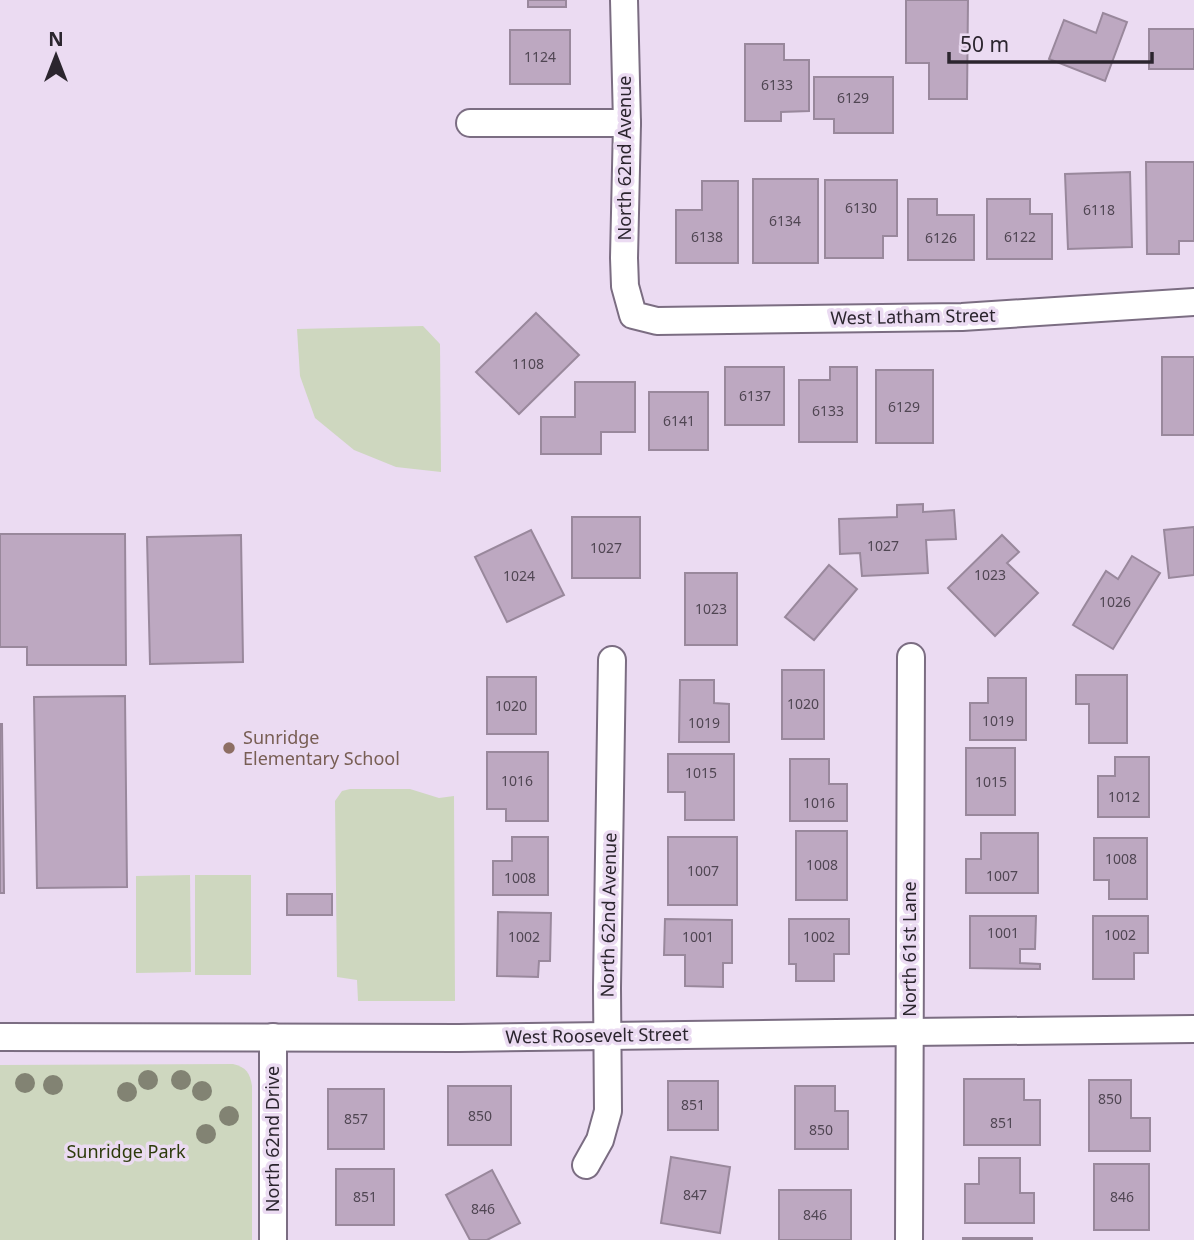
<svg xmlns="http://www.w3.org/2000/svg" width="1194" height="1240" font-family="'Noto Sans',sans-serif">
<style>
.green{fill:#ced7bf}
.building{fill:#bda8c1;stroke:#99889c;stroke-width:2}
.lines{fill:none;stroke-linecap:round;stroke-linejoin:round}
.minor-casing{stroke:#7b6d82;stroke-width:30}
.minor{stroke:#fff;stroke-width:26}
.tree{fill:#828373}
.education-dot{fill:#8d6e63;stroke:#ebdbf2;stroke-width:2.5}
.labels{text-anchor:middle;stroke-width:7;stroke-linejoin:round;paint-order:stroke}
.number-label{font-size:14px;fill:#504653}
.street-label{font-size:18px;fill:#2b252e;stroke:#ebdbf2}
.education-label{font-size:18px;fill:#785e54;stroke:#ebdbf2;text-anchor:start}
.park-label{font-size:18px;fill:#2d3b0b;stroke:#ebdbf2}
</style>
<rect width="100%" height="100%" fill="#ebdbf2"/>
<g class="green">
<polygon points="423,326 440,344 441,472 396,467 354,450 315,418 300,376 297,329"/>
<polygon points="350,789 410,789 439,798 454,796 455,1001 358,1001 357,980 337,977 335,801 342,791"/>
<polygon points="190,875 191,972 136,973 136,876"/>
<rect x="195" y="875" width="56" height="100"/>
<path d="M233,1064C246,1067 250,1073 252,1086V1240H0V1065Z"/>
</g>
<g class="building">
<rect x="528" y="0" width="38" height="7"/>
<polygon points="906,0 968,0 967,99 929,99 929,63 906,63"/>
<polygon points="1103,13 1127,22 1105,81 1049,59 1064,20 1096,33"/>
<rect x="1149" y="29" width="45" height="40"/>
<rect x="510" y="30" width="60" height="54"/>
<polygon points="745,44 784,44 784,60 809,60 809,111 781,112 781,121 745,121"/>
<polygon points="814,77 893,77 893,133 834,133 834,119 814,119"/>
<polygon points="1146,162 1194,162 1194,241 1179,241 1179,254 1147,254"/>
<polygon points="1130,172 1132,247 1068,249 1065,174"/>
<rect x="753" y="179" width="65" height="84"/>
<polygon points="825,180 897,180 897,236 883,236 883,258 825,258"/>
<polygon points="702,181 738,181 738,263 676,263 676,210 702,210"/>
<polygon points="908,199 937,199 937,215 974,215 974,260 908,260"/>
<polygon points="987,199 1030,199 1030,214 1052,214 1052,259 987,259"/>
<polygon points="536,313 579,355 519,414 476,372"/>
<rect x="1162" y="357" width="32" height="78"/>
<rect x="725" y="367" width="59" height="58"/>
<polygon points="830,367 857,367 857,442 799,442 799,380 830,380"/>
<rect x="876" y="370" width="57" height="73"/>
<polygon points="575,382 635,382 635,432 601,432 601,454 541,454 541,417 575,417"/>
<rect x="649" y="392" width="59" height="58"/>
<polygon points="923,504 923,512 954,510 956,539 926,540 928,573 862,576 860,553 840,554 839,519 897,517 897,505"/>
<rect x="572" y="517" width="68" height="61"/>
<polygon points="1194,527 1194,575 1169,578 1164,530"/>
<polygon points="531,530 564,595 507,622 475,557"/>
<polygon points="0,534 125,534 126,665 27,665 27,647 0,647"/>
<polygon points="241,535 243,662 150,664 147,537"/>
<polygon points="1002,535 1019,552 1007,563 1038,593 995,636 948,588"/>
<polygon points="1132,556 1160,573 1113,649 1073,625 1106,571 1118,579"/>
<polygon points="829,565 857,589 814,640 785,617"/>
<rect x="685" y="573" width="52" height="72"/>
<rect x="782" y="670" width="42" height="69"/>
<polygon points="1076,675 1127,675 1127,743 1089,743 1089,704 1076,704"/>
<rect x="487" y="677" width="49" height="57"/>
<polygon points="988,678 1026,678 1026,740 970,740 970,703 988,703"/>
<polygon points="680,680 714,680 714,703 729,704 729,742 679,742"/>
<polygon points="125,696 127,887 37,888 34,697"/>
<polygon points="0,724 2,724 4,893 0,893"/>
<rect x="966" y="748" width="49" height="67"/>
<polygon points="487,752 548,752 548,821 506,821 506,809 487,809"/>
<polygon points="668,754 734,754 734,820 685,820 685,792 668,792"/>
<polygon points="1115,757 1149,757 1149,817 1098,817 1098,776 1115,776"/>
<polygon points="790,759 829,759 829,784 847,784 847,821 790,821"/>
<rect x="796" y="831" width="51" height="69"/>
<polygon points="981,833 1038,833 1038,893 966,893 966,859 981,859"/>
<polygon points="512,837 548,837 548,895 493,895 493,861 512,861"/>
<rect x="668" y="837" width="69" height="68"/>
<polygon points="1094,838 1147,838 1147,899 1109,899 1109,880 1094,880"/>
<rect x="287" y="894" width="45" height="21"/>
<polygon points="498,912 551,913 550,961 539,961 538,977 497,976"/>
<polygon points="970,916 1036,916 1035,949 1020,949 1020,963 1040,964 1040,969 970,968"/>
<polygon points="1093,916 1148,916 1148,953 1134,953 1134,979 1093,979"/>
<polygon points="665,919 732,920 732,963 723,963 723,987 685,986 685,955 664,955"/>
<polygon points="789,919 849,919 849,954 834,954 834,981 796,981 796,964 789,964"/>
<polygon points="964,1079 1024,1079 1024,1100 1040,1100 1040,1145 964,1145"/>
<polygon points="1089,1080 1131,1080 1131,1118 1150,1118 1150,1151 1089,1151"/>
<rect x="668" y="1081" width="50" height="49"/>
<rect x="448" y="1086" width="63" height="59"/>
<polygon points="795,1086 835,1086 835,1111 848,1111 848,1149 795,1149"/>
<rect x="328" y="1089" width="56" height="60"/>
<polygon points="671,1157 730,1167 720,1233 661,1223"/>
<polygon points="979,1158 1020,1158 1020,1193 1034,1193 1034,1223 965,1223 965,1184 979,1184"/>
<rect x="1094" y="1164" width="55" height="66"/>
<rect x="336" y="1169" width="58" height="56"/>
<polygon points="492,1170 520,1223 487,1240 470,1240 446,1195"/>
<rect x="779" y="1190" width="72" height="50"/>
<rect x="963" y="1238" width="69" height="2"/>
</g>
<g class="lines">
<defs>
<g id="minor">
<polyline points="624,0 627,123 624,258 625,286 633,315 657,321 962,317 1194,302"/>
<polyline points="470,123 627,123"/>
<polyline points="0,1037 458,1038 910,1032 1194,1029"/>
<polyline points="586,1165 600,1140 608,1111 607,988 612,660"/>
<polyline points="273,1240 273,1037"/>
<polyline points="909,1240 911,657"/>
</g>
</defs>
<use href="#minor" class="minor-casing"/>
<use href="#minor" class="minor"/>
</g>
<g class="tree">
<circle cx="148" cy="1080" r="10"/>
<circle cx="181" cy="1080" r="10"/>
<circle cx="25" cy="1083" r="10"/>
<circle cx="53" cy="1085" r="10"/>
<circle cx="202" cy="1091" r="10"/>
<circle cx="127" cy="1092" r="10"/>
<circle cx="229" cy="1116" r="10"/>
<circle cx="206" cy="1134" r="10"/>
</g>
<circle class="education-dot" cx="229" cy="748" r="7"/>
<g class="labels">
<g class="number-label">
<text x="540" y="62">1124</text>
<text x="777" y="90">6133</text>
<text x="853" y="103">6129</text>
<text x="861" y="213">6130</text>
<text x="1099" y="215">6118</text>
<text x="785" y="226">6134</text>
<text x="707" y="242">6138</text>
<text x="1020" y="242">6122</text>
<text x="941" y="243">6126</text>
<text x="528" y="369">1108</text>
<text x="755" y="401">6137</text>
<text x="904" y="412">6129</text>
<text x="828" y="416">6133</text>
<text x="679" y="426">6141</text>
<text x="883" y="551">1027</text>
<text x="606" y="553">1027</text>
<text x="990" y="580">1023</text>
<text x="519" y="581">1024</text>
<text x="1115" y="607">1026</text>
<text x="711" y="614">1023</text>
<text x="803" y="709">1020</text>
<text x="511" y="711">1020</text>
<text x="998" y="726">1019</text>
<text x="704" y="728">1019</text>
<text x="701" y="778">1015</text>
<text x="517" y="786">1016</text>
<text x="991" y="787">1015</text>
<text x="1124" y="802">1012</text>
<text x="819" y="808">1016</text>
<text x="1121" y="864">1008</text>
<text x="822" y="870">1008</text>
<text x="703" y="876">1007</text>
<text x="1002" y="881">1007</text>
<text x="520" y="883">1008</text>
<text x="1003" y="938">1001</text>
<text x="1120" y="940">1002</text>
<text x="524" y="942">1002</text>
<text x="698" y="942">1001</text>
<text x="819" y="942">1002</text>
<text x="1110" y="1104">850</text>
<text x="693" y="1110">851</text>
<text x="480" y="1121">850</text>
<text x="356" y="1124">857</text>
<text x="1002" y="1128">851</text>
<text x="821" y="1135">850</text>
<text x="695" y="1200">847</text>
<text x="365" y="1202">851</text>
<text x="1122" y="1202">846</text>
<text x="483" y="1214">846</text>
<text x="815" y="1220">846</text>
</g>
<g class="street-label">
<text transform="translate(625 158) rotate(-90)" y="6">North 62nd Avenue</text>
<text transform="translate(913 317) rotate(-1)" y="6">West Latham Street</text>
<text transform="translate(609 915) rotate(-89)" y="6">North 62nd Avenue</text>
<text transform="translate(910 949) rotate(-90)" y="6">North 61st Lane</text>
<text transform="translate(597 1036) rotate(-1)" y="6">West Roosevelt Street</text>
<text transform="translate(273 1139) rotate(-90)" y="6">North 62nd Drive</text>
</g>
<g class="education-label">
<text x="243" y="744">Sunridge<tspan x="243" dy="21">Elementary School</tspan></text>
</g>
<g class="park-label">
<text x="126" y="1158">Sunridge Park</text>
</g>
</g>
<g transform="translate(56 56)" stroke="#ebdbf2" stroke-width="5" paint-order="stroke">
<path d="M0-5L12 26L0 18L-12 26Z" fill="#2b252e"/>
<text y="-10" font-size="19" font-weight="bold" text-anchor="middle" fill="#2b252e">N</text>
</g>
<path d="M949 52v10h203v-10" fill="none" stroke="#2b252e" stroke-width="3.5"/>
<text x="960" y="52" font-size="21" fill="#2b252e" stroke="#ebdbf2" stroke-width="5" paint-order="stroke">50 m</text>
</svg>
